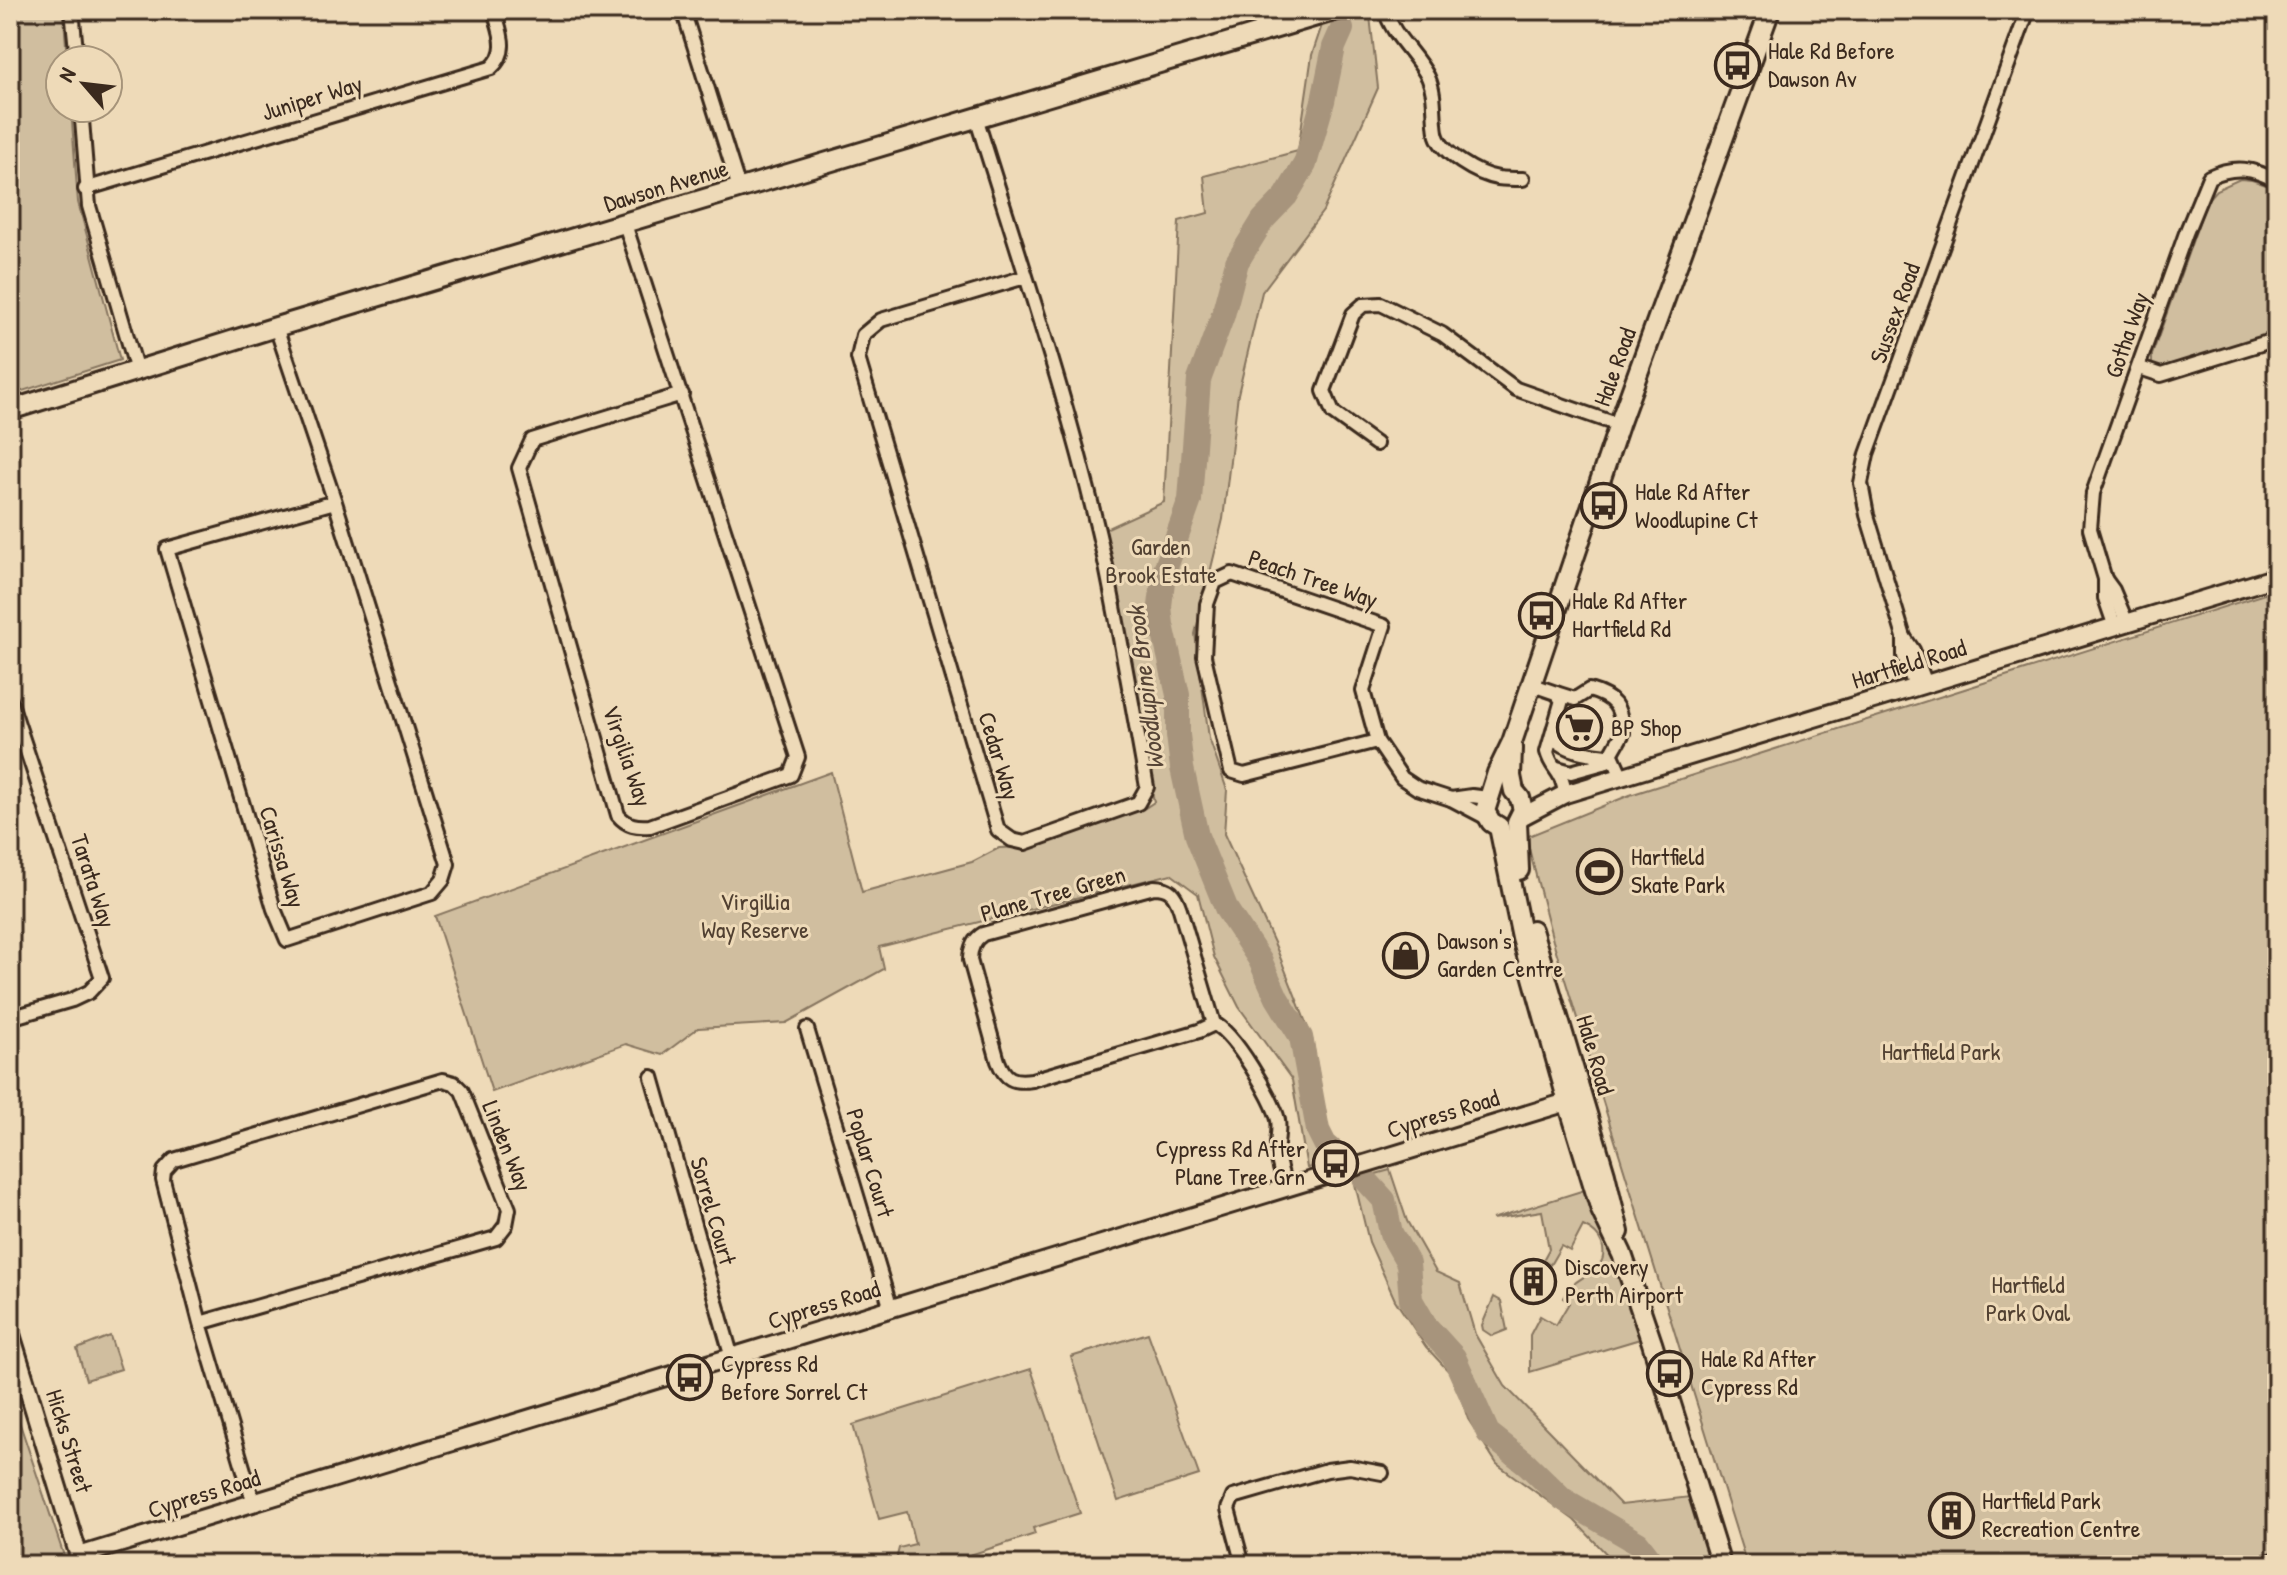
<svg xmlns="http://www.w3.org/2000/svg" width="2287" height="1575" font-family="'Patrick Hand',sans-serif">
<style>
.green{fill:#d0be9f;stroke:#86745e;stroke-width:2}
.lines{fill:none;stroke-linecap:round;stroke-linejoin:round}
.river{stroke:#a7947c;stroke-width:24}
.minor-casing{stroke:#3b2a1e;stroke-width:18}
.tertiary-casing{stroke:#3b2a1e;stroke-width:22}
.secondary-casing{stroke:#3b2a1e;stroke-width:24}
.minor{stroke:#eedab8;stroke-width:12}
.tertiary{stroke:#eedab8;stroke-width:16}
.secondary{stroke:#eedab8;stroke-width:18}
.labels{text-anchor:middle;stroke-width:6;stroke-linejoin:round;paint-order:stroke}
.poi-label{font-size:24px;fill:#3b2a1e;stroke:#eedab8;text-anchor:start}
.street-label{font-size:24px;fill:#3b2a1e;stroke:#eedab8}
.park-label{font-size:24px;fill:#514031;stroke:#eedab8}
.water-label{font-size:26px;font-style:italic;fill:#564436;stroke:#eedab8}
</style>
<rect width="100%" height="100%" fill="#eedab8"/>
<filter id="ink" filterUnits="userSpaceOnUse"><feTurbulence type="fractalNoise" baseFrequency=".0125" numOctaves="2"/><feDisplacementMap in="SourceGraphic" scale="16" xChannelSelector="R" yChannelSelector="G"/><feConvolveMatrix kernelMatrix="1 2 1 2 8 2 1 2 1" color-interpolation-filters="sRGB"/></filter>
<g filter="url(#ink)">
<g class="green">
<polygon points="10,10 61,10 64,17 67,60 60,60 60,108 71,108 78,202 120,360 10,395"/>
<polygon points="1327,10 1377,10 1370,16 1378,88 1323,211 1262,292 1238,394 1223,519 1195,634 1209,738 1227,790 1224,834 1276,947 1312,1038 1322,1094 1327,1164 1307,1168 1292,1080 1239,1007 1214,957 1198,894 1171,874 879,947 884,969 786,1023 698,1028 662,1055 626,1044 492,1092 435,916 831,772 862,892 972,862 999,848 1024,847 1145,808 1154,802 1103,530 1164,502 1179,221 1208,213 1204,176 1298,151 1312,55"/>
<polygon points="2240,179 2252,180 2277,189 2277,335 2161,371 2152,366 2152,355 2207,200 2216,190"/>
<polygon points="2277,590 2277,1565 1747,1565 1553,941 1526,837 1630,795"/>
<polygon points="1390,1170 1407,1221 1436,1272 1460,1283 1475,1334 1505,1386 1621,1505 1699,1496 1721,1565 1617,1565 1574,1520 1497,1464 1468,1419 1454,1377 1426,1347 1395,1300 1369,1242 1354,1180"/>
<path d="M1594,1187L1650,1336L1530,1372V1335L1540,1316L1556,1325L1569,1303L1563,1298C1566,1293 1569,1287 1575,1283C1589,1272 1609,1267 1602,1244C1599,1235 1592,1230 1583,1226L1570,1251L1561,1246L1550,1265L1543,1260L1549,1249L1542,1211L1492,1219Z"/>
<polygon points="1494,1297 1501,1301 1507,1330 1492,1336 1483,1330 1482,1325"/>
<polygon points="1148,1333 1199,1475 1118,1501 1071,1357"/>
<polygon points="110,1336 121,1369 86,1380 77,1349"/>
<polygon points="1031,1369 1080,1513 1033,1528 1035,1534 939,1565 900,1565 897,1556 899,1548 915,1544 907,1512 879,1519 853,1425"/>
<polygon points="10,1394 67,1565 10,1565"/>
</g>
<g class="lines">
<g class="river">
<polyline points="1333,1151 1325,1144 1318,1130 1301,1037 1277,998 1260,960 1227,910 1197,836 1182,768 1178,735 1178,695 1162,625 1160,606 1164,573 1190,500 1199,380 1223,315 1237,262 1263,220 1286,196 1305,164 1323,101 1334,47 1342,29"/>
<polyline points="1364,1178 1384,1200 1391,1233 1408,1263 1411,1300 1426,1326 1454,1357 1488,1433 1527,1464 1563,1499 1638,1543 1655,1565"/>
</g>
<defs>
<g id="minor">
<polyline points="72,10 77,60"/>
<polyline points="683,10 739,188"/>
<polyline points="1258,10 1263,32"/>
<path d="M1385,10C1393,37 1415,52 1428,77C1436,94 1433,114 1436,132C1439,153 1479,175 1498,178C1506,179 1515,179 1523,179"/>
<polyline points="81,108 89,206 137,371"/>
<path d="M976,117C1022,266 1073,414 1106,566C1121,640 1134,714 1147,787L1138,803L1025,843L1012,840L998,830L858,358L863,335L881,320L1025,277"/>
<path d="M85,189L491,68C510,51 500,32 494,10"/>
<path d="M625,224L798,757L791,775L650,826C637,827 627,826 618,815L519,468L532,440L682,394"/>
<polyline points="276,327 335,502 448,864 443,880 432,893 287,940 274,909 167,549 335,502"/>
<polyline points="2140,368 2161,375 2277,339"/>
<polyline points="1376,444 1333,413 1324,391 1353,314 1363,305 1381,304 1442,334 1516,389 1619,425"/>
<polyline points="2105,579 2113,590 2127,623"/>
<path d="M2115,627L2105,598V579L2090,529L2093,493L2186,233L2209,177C2234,165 2253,168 2277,181"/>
<polyline points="1904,637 1913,650 1926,684"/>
<path d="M1530,684L1556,693L1562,700L1547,752C1552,771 1562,769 1565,794"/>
<polyline points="1915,687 1904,656 1904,637 1867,515 1861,483 1867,454 2028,10"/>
<path d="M1556,693L1575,699L1589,690C1614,697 1621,706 1623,733L1610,756L1603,763"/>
<polyline points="10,700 102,978 89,992 72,1000 10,1018"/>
<path d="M1554,728L1555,739C1569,753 1595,754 1613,757L1622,777"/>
<polyline points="1377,741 1244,775 1231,771 1204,656 1207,604 1215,582 1232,574 1384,626 1363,691 1377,741 1402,778 1417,788 1451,799 1487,818"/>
<polyline points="1557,768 1571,772 1607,762"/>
<polyline points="1451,799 1472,796 1488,798"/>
<path d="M1214,1024L1199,1031L1032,1080C1013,1083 1005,1079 998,1061L970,960C970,949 973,940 983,934L1154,887C1170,887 1175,894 1180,909L1214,1024C1233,1031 1274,1100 1278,1120C1280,1131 1276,1141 1277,1151C1277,1163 1283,1176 1286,1188"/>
<polyline points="807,1029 891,1309"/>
<polyline points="652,1077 732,1358"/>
<polyline points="200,1323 496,1238 506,1225 509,1209 462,1091 454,1083 443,1080 174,1160 164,1171 163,1180 200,1323 254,1504"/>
<polyline points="1243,1565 1228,1509 1233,1497 1327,1470 1350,1467 1382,1473"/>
<polyline points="2257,1565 2277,1559"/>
</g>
<g id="tertiary">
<polyline points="1521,817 1565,794 2277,577"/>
<polyline points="10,1331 81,1563"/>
<polyline points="79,1556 1577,1099"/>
</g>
<g id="secondary">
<polyline points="10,410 276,327 1337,10"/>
<polyline points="1512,748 1511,776 1514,791 1520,798 1523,810 1517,822 1519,870"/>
<polyline points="1532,930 1605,1174 1619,1232"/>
<polyline points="1721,1565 1652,1343 1622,1254 1601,1210 1568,1102 1522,938 1499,827 1491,822 1485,811 1497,773 1512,742 1619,425 1770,10"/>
</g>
</defs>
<use href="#minor" class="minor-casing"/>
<use href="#tertiary" class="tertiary-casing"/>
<use href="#secondary" class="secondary-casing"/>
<use href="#minor" class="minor"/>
<use href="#tertiary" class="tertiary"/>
<use href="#secondary" class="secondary"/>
</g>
</g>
<defs>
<symbol id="bus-ring" viewBox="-11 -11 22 22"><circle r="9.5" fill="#eedab8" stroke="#3b2a1e" stroke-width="1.5"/><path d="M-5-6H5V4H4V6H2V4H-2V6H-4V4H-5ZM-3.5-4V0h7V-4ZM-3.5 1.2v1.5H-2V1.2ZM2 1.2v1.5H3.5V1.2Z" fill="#3b2a1e"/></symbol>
<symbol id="supermarket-ring" viewBox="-11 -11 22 22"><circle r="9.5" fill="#eedab8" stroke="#3b2a1e" stroke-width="1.5"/><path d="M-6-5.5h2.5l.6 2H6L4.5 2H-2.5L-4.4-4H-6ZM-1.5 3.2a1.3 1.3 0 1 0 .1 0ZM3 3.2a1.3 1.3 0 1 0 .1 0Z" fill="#3b2a1e"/></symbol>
<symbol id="stadium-ring" viewBox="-11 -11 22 22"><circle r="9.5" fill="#eedab8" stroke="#3b2a1e" stroke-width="1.5"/><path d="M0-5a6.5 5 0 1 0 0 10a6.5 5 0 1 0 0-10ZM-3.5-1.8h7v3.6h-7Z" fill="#3b2a1e"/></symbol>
<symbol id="shop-ring" viewBox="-11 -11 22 22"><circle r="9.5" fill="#eedab8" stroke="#3b2a1e" stroke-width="1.5"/><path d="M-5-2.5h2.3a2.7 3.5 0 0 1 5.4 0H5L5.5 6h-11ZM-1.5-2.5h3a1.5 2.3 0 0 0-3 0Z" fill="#3b2a1e"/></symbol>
<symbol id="building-ring" viewBox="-11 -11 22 22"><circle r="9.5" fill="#eedab8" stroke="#3b2a1e" stroke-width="1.5"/><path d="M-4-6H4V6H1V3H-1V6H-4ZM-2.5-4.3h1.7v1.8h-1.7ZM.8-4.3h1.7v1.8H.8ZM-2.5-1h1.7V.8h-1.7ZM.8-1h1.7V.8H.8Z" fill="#3b2a1e"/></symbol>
</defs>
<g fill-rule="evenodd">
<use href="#bus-ring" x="1712" y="40" width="51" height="51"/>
<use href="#bus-ring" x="1578" y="480" width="51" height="51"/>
<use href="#bus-ring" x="1516" y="590" width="51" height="51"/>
<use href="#supermarket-ring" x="1554" y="702" width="51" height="51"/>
<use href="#stadium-ring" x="1574" y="846" width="51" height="51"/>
<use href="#shop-ring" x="1380" y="930" width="51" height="51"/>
<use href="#bus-ring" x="1310" y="1138" width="51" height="51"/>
<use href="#building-ring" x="1508" y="1256" width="51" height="51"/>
<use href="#bus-ring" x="1644" y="1348" width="51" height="51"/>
<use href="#bus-ring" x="664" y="1352" width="51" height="51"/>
<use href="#building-ring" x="1926" y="1490" width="51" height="51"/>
</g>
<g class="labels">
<g class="poi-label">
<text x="1768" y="59">Hale Rd Before<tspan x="1768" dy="28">Dawson Av</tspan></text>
<text x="1635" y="500">Hale Rd After<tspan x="1635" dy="28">Woodlupine Ct</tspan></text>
<text x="1572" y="609">Hale Rd After<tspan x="1572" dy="28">Hartfield Rd</tspan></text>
<text x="1611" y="736">BP Shop</text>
<text x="1631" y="865">Hartfield<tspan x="1631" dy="28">Skate Park</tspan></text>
<text x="1437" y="949">Dawson's<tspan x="1437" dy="28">Garden Centre</tspan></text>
<text x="1305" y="1157" text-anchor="end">Cypress Rd After<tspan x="1305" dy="28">Plane Tree Grn</tspan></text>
<text x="1565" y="1275">Discovery<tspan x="1565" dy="28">Perth Airport</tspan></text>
<text x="1701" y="1367">Hale Rd After<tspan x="1701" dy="28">Cypress Rd</tspan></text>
<text x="721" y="1372">Cypress Rd<tspan x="721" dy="28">Before Sorrel Ct</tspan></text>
<text x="1982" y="1509">Hartfield Park<tspan x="1982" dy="28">Recreation Centre</tspan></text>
</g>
<g class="street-label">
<text transform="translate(312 98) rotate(-17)" y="8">Juniper Way</text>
<text transform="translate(666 186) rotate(-17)" y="8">Dawson Avenue</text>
<text transform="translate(1895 313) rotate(-70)" y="8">Sussex Road</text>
<text transform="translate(2127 335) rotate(-71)" y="8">Gotha Way</text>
<text transform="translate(1615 367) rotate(-70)" y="8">Hale Road</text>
<text transform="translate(1313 579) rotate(19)" y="8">Peach Tree Way</text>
<text transform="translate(1909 664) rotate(-17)" y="8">Hartfield Road</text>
<text transform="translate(627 756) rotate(71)" y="8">Virgilia Way</text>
<text transform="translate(999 756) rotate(73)" y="8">Cedar Way</text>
<text transform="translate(282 857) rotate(73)" y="8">Carissa Way</text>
<text transform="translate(93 881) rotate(72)" y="8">Tarata Way</text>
<text transform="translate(1053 894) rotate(-16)" y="8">Plane Tree Green</text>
<text transform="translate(1595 1055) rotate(74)" y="8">Hale Road</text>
<text transform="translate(1443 1114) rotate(-17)" y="8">Cypress Road</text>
<text transform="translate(507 1146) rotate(68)" y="8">Linden Way</text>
<text transform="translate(870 1163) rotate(73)" y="8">Poplar Court</text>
<text transform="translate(713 1211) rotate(74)" y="8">Sorrel Court</text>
<text transform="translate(824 1305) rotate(-17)" y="8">Cypress Road</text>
<text transform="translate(69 1441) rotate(73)" y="8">Hicks Street</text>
<text transform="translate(204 1494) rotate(-17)" y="8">Cypress Road</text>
</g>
<g class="park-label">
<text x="1161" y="555">Garden<tspan x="1161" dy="28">Brook Estate</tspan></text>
<text x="755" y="910">Virgillia<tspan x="755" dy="28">Way Reserve</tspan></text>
<text x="1941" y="1060">Hartfield Park</text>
<text x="2028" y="1293">Hartfield<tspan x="2028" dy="28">Park Oval</tspan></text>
</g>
<g class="water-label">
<text transform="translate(1145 688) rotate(-97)" y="9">Woodlupine Brook</text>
</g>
</g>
<rect width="2287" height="1575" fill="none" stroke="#eedab8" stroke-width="40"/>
<rect x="20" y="20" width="2247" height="1535" fill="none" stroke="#3b2a1e" stroke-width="3" filter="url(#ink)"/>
<g transform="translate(84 84) rotate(298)"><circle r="38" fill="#eedab8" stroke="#a6947a" stroke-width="2"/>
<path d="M0-6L14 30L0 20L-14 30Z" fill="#3b2a1e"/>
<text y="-12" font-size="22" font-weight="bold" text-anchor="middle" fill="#3b2a1e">N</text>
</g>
</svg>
